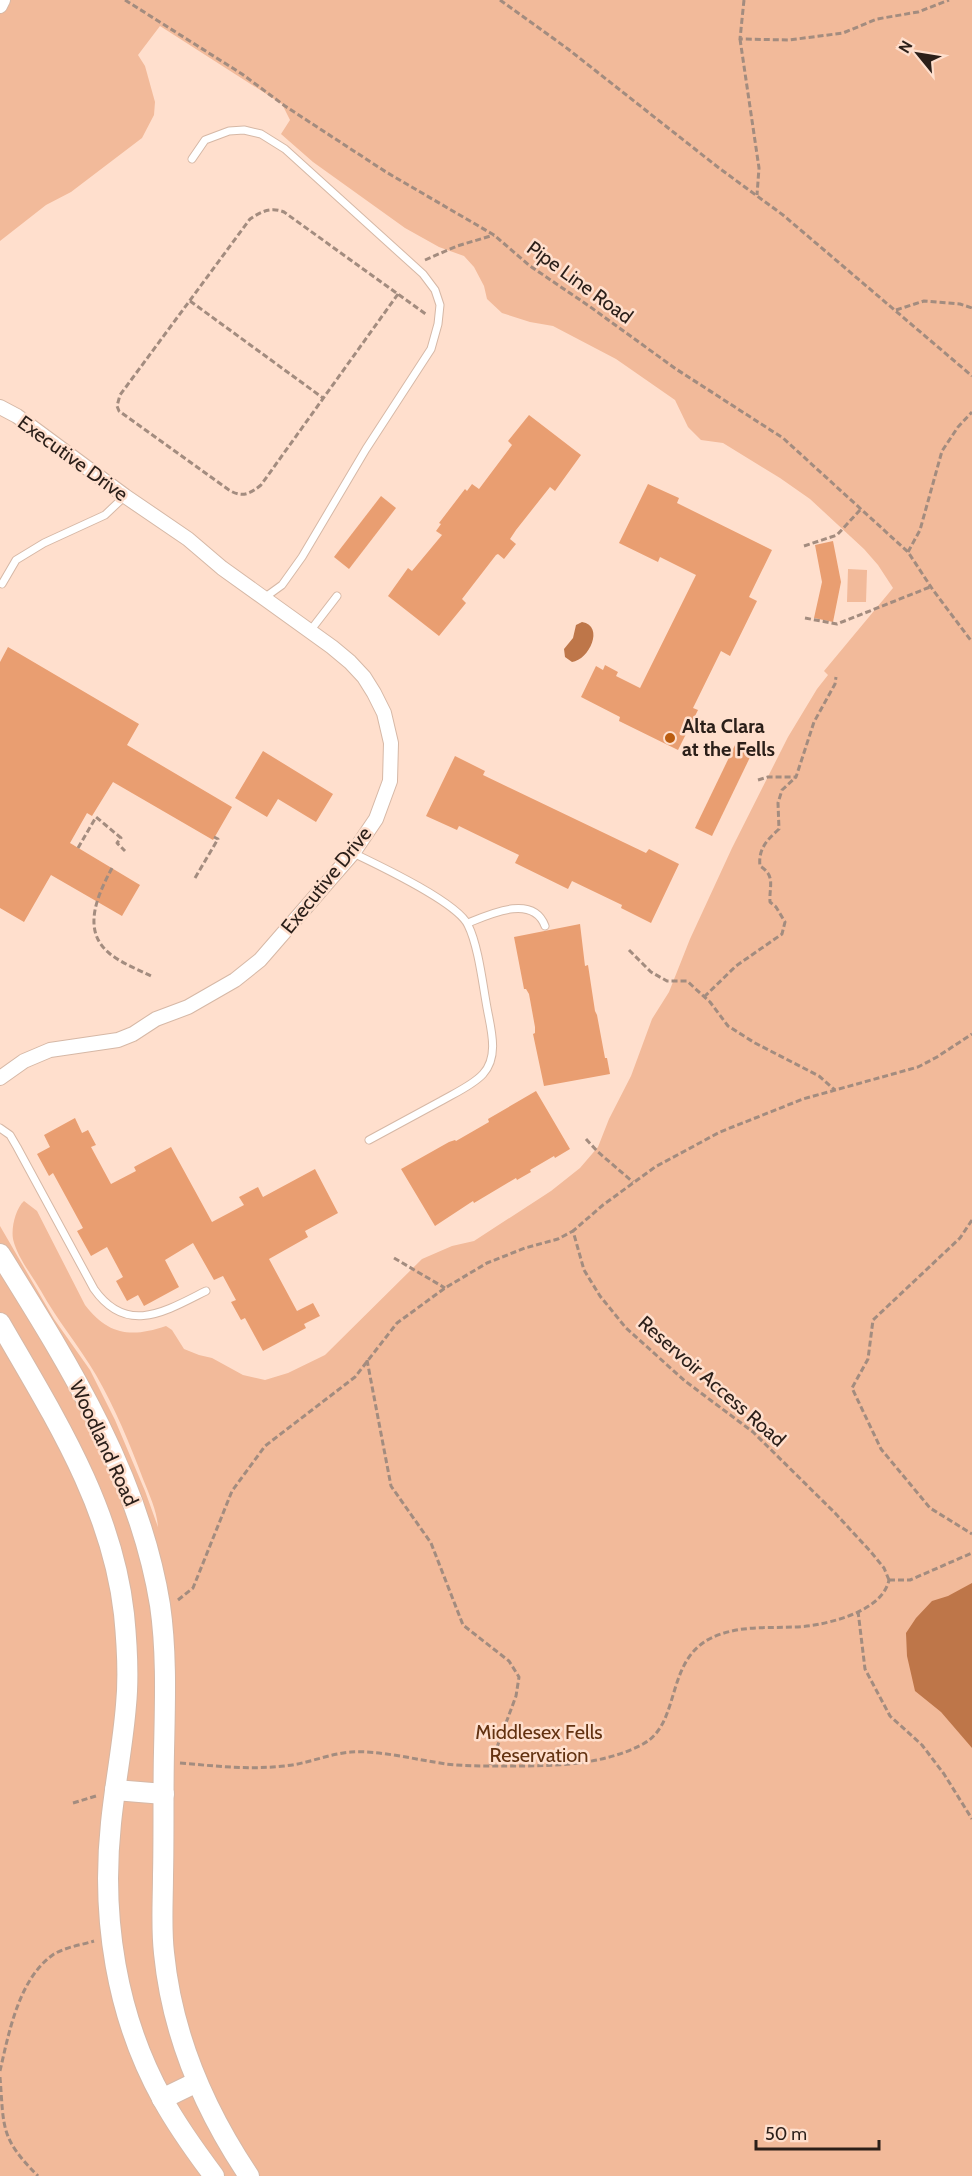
<svg xmlns="http://www.w3.org/2000/svg" width="972" height="2176" font-family="Cabin,sans-serif">
<style>
.green{fill:#f2ba9a}
.water{fill:#be7649}
.building{fill:#e99e71}
.lines{fill:none;stroke-linecap:round;stroke-linejoin:round}
.lane-casing{stroke:#d6b8a6;stroke-width:9}
.street-casing{stroke:#d6b8a6;stroke-width:16}
.secondary-casing{stroke:#d6b8a6;stroke-width:22}
.path{stroke:#a38c7f;stroke-width:3;stroke-dasharray:6 3;stroke-linecap:butt}
.lane{stroke:#fff;stroke-width:7}
.street{stroke:#fff;stroke-width:14}
.secondary{stroke:#fff;stroke-width:20}
.poi-dot{fill:#bb5d11;stroke:#ffdfcd;stroke-width:2}
.labels{text-anchor:middle;stroke-width:5;stroke-linejoin:round;paint-order:stroke}
.street-label{font-size:20px;fill:#2b1f19;stroke:#ffdfcd}
.poi-label{font-size:20px;font-weight:bold;fill:#2b1f19;stroke:#ffdfcd;text-anchor:start}
.park-label{font-size:20px;fill:#633211;stroke:#ffdfcd}
</style>
<rect width="100%" height="100%" fill="#ffdfcd"/>
<g class="green">
<path d="M0,0H972V2176H0V1226L54,1319L90,1370L115,1420L145,1491L158,1527C157,1511 149,1494 143,1479C130,1444 115,1408 96,1375C79,1346 57,1320 41,1291C32,1275 17,1257 13,1239C11,1227 16,1208 24,1201L37,1211L85,1305C108,1335 131,1338 166,1326L172,1330L184,1349L199,1355L212,1358L243,1375L265,1380L288,1373L325,1355L422,1259L452,1246L474,1241L551,1191L580,1168L598,1147L609,1119L631,1076L652,1019L669,992L690,939L732,848L788,737L817,689L828,675L824,671L893,588L878,565L864,549L810,499L780,478L723,443L701,440L688,427L675,400L616,359L553,326L530,322L502,313L487,299L484,286L474,267L464,256L439,247L405,228L313,162L281,134L290,120L282,104L160,26L138,55L145,66L155,102L154,115L142,138L71,192L46,205L0,241Z"/>
<polygon points="848,569 867,570 866,602 847,602"/>
</g>
<g class="water">
<path d="M582,622C605,626 589,660 572,662L565,657L564,649L573,638L576,625Z"/>
<polygon points="972,1583 972,1748 941,1712 915,1691 907,1656 906,1633 916,1618 932,1601 948,1596"/>
</g>
<g class="building">
<polygon points="529,415 581,455 555,491 550,487 516,530 510,539 516,544 504,559 498,554 496,555 462,599 466,603 439,636 388,596 408,568 412,571 442,535 436,531 441,524 439,523 465,489 467,491 472,484 479,489 512,445 508,441"/>
<polygon points="648,484 679,498 677,503 772,550 749,597 757,601 730,656 721,651 693,708 698,710 678,750 619,721 620,717 581,697 596,666 603,670 605,665 618,672 616,676 640,688 696,575 660,557 658,562 619,543"/>
<polygon points="381,496 396,508 349,569 334,557"/>
<polygon points="833,541 841,582 833,622 814,618 822,582 815,545"/>
<polygon points="8,647 139,724 127,745 232,807 213,840 113,782 92,816 87,813 70,843 140,885 122,916 51,875 24,922 0,908 0,662"/>
<polygon points="736,743 753,751 712,836 695,828"/>
<polygon points="263,751 333,794 316,822 278,799 267,817 235,798"/>
<polygon points="455,756 485,771 483,775 646,853 649,849 679,864 651,923 621,908 622,905 572,881 568,889 515,863 519,855 459,826 457,830 426,816"/>
<polygon points="580,924 585,966 588,965 595,1011 597,1015 605,1058 607,1058 610,1074 544,1086 533,1034 535,1033 535,1027 529,994 526,989 524,989 514,937"/>
<polygon points="536,1091 570,1149 555,1158 554,1156 530,1170 531,1172 517,1180 516,1178 474,1203 473,1201 435,1226 401,1169 449,1142 455,1140 456,1141 489,1122 488,1119"/>
<polygon points="75,1118 82,1133 88,1130 96,1145 91,1147 111,1184 136,1171 134,1167 171,1147 212,1222 244,1205 239,1197 258,1187 263,1197 315,1169 338,1213 305,1231 308,1237 269,1259 297,1311 313,1303 320,1316 304,1324 306,1328 263,1351 245,1318 241,1320 231,1302 236,1300 223,1276 214,1280 193,1243 165,1260 179,1287 144,1306 138,1295 127,1301 116,1281 123,1277 107,1247 91,1256 77,1231 83,1228 53,1173 49,1176 37,1154 50,1147 44,1135"/>
</g>
<g class="lines">
<defs>
<g id="lane">
<polyline points="192,159 205,140 229,131 244,130 261,134 285,149 423,274 435,290 440,305 438,324 431,349 366,449 302,557 282,585 264,598"/>
<polyline points="2,584 16,560 44,543 105,515 125,496"/>
<polyline points="310,631 337,596"/>
<path d="M353,853C378,865 457,902 468,925C479,947 483,988 488,1013C492,1033 498,1058 483,1074C473,1085 455,1093 441,1101C417,1114 393,1127 369,1140"/>
<path d="M468,923C490,914 533,894 545,926"/>
<path d="M0,1128L10,1135L17,1147L94,1289C127,1336 166,1311 206,1291"/>
</g>
<g id="street">
<polyline points="0,6 3,0"/>
<polyline points="0,407 17,416 125,496 188,539 222,568 332,647 350,662 364,677 374,693 384,713 391,743 390,781 376,819 353,853 260,960 235,980 188,1007 156,1019 133,1034 118,1040 50,1050 24,1061 0,1078"/>
</g>
<g id="secondary">
<path d="M0,1254C68,1363 139,1475 160,1605C167,1653 165,1703 164,1752C163,1793 164,1834 163,1875C163,1901 161,1927 164,1953C172,2034 204,2109 249,2176"/>
<path d="M0,1323C53,1415 112,1506 124,1614C127,1644 129,1675 126,1705C123,1744 115,1783 111,1823C101,1917 116,2016 163,2100C178,2127 196,2152 214,2176"/>
<polyline points="115,1790 164,1794"/>
<polyline points="162,2099 197,2082"/>
</g>
</defs>
<use href="#lane" class="lane-casing"/>
<use href="#street" class="street-casing"/>
<use href="#secondary" class="secondary-casing"/>
<g class="path">
<polyline points="125,0 242,74 285,106 386,172 494,235 530,266 589,306 676,369 783,438 908,552 933,590 972,642"/>
<polyline points="500,0 568,49 719,168 783,215 972,376"/>
<polyline points="744,0 740,39 789,40 843,33 877,19 918,12 949,0"/>
<polyline points="740,39 759,168 757,195"/>
<polyline points="425,260 457,246 494,235"/>
<path d="M398,294L261,485C250,494 242,498 229,490L119,411L117,406L120,395L250,219C262,211 271,207 284,212L427,315"/>
<polyline points="190,301 323,398"/>
<polyline points="896,310 924,301 960,304 972,308"/>
<polyline points="804,546 837,535 860,510"/>
<polyline points="908,552 920,530 942,451 958,427 972,412"/>
<polyline points="805,618 837,624 930,587"/>
<polyline points="758,780 768,777 796,777 814,722 835,684 836,677"/>
<polyline points="78,848 96,817 121,838 117,843 125,851"/>
<path d="M112,868C98,894 81,930 109,953C121,963 137,969 151,976"/>
<polyline points="195,878 218,839 214,837"/>
<polyline points="629,950 651,972 667,981 687,981 710,1002 728,1026 755,1043 819,1076 835,1090"/>
<path d="M704,997L736,966L782,934L785,922L776,907L770,902C769,886 776,876 760,866C758,849 767,840 779,829L778,803L782,790L796,777"/>
<polyline points="586,1139 598,1152 633,1182"/>
<polyline points="972,1220 960,1238 873,1320 868,1359 852,1388 881,1449 930,1508 972,1534"/>
<polyline points="394,1258 445,1288"/>
<polyline points="367,1360 391,1486 431,1543 463,1625 509,1661 519,1677 516,1696 490,1766"/>
<polyline points="889,1580 884,1568 871,1552 835,1513 753,1432 685,1381 626,1328 600,1296 584,1270 573,1231 603,1205 655,1167 720,1132 803,1099 918,1067 937,1057 972,1034"/>
<polyline points="889,1580 910,1580 972,1553"/>
<polyline points="178,1600 193,1588 232,1491 265,1446 355,1377 397,1323 445,1288 487,1263 525,1248 558,1239 573,1231"/>
<polyline points="858,1611 865,1669 890,1716 922,1745 944,1774 972,1819"/>
<path d="M180,1763C215,1766 249,1770 284,1766C307,1764 328,1754 351,1752C378,1750 418,1760 446,1764C464,1766 482,1766 500,1766C547,1766 600,1767 643,1744C684,1722 662,1653 721,1634C753,1623 788,1631 820,1624C845,1619 883,1607 889,1580"/>
<polyline points="73,1803 96,1796"/>
<path d="M0,2071C9,2032 19,1978 54,1954C66,1947 81,1945 94,1941"/>
<path d="M0,2077C4,2128 0,2138 38,2176"/>
</g>
<use href="#lane" class="lane"/>
<use href="#street" class="street"/>
<use href="#secondary" class="secondary"/>
</g>
<circle class="poi-dot" cx="670" cy="738" r="6"/>
<g class="labels">
<g class="street-label">
<text transform="translate(580 282) rotate(36)" y="7">Pipe Line Road</text>
<text transform="translate(73 458) rotate(36)" y="7">Executive Drive</text>
<text transform="translate(326 880) rotate(-51)" y="7">Executive Drive</text>
<text transform="translate(712 1381) rotate(41)" y="7">Reservoir Access Road</text>
<text transform="translate(104 1443) rotate(65)" y="7">Woodland Road</text>
</g>
<g class="poi-label">
<text x="682" y="733">Alta Clara<tspan x="682" dy="23">at the Fells</tspan></text>
</g>
<g class="park-label">
<text x="539" y="1739">Middlesex Fells<tspan x="539" dy="23">Reservation</tspan></text>
</g>
</g>
<g transform="translate(918 54) rotate(300)" stroke="#ffdfcd" stroke-width="4.5" paint-order="stroke">
<path d="M0-4.5L10 22L0 15L-10 22Z" fill="#2b1f19"/>
<text y="-9" font-size="16" font-weight="bold" text-anchor="middle" fill="#2b1f19">N</text>
</g>
<path d="M756 2140v9h123v-9" fill="none" stroke="#2b1f19" stroke-width="3"/>
<text x="765" y="2140" font-size="18" fill="#2b1f19" stroke="#ffdfcd" stroke-width="4.5" paint-order="stroke">50 m</text>
</svg>
